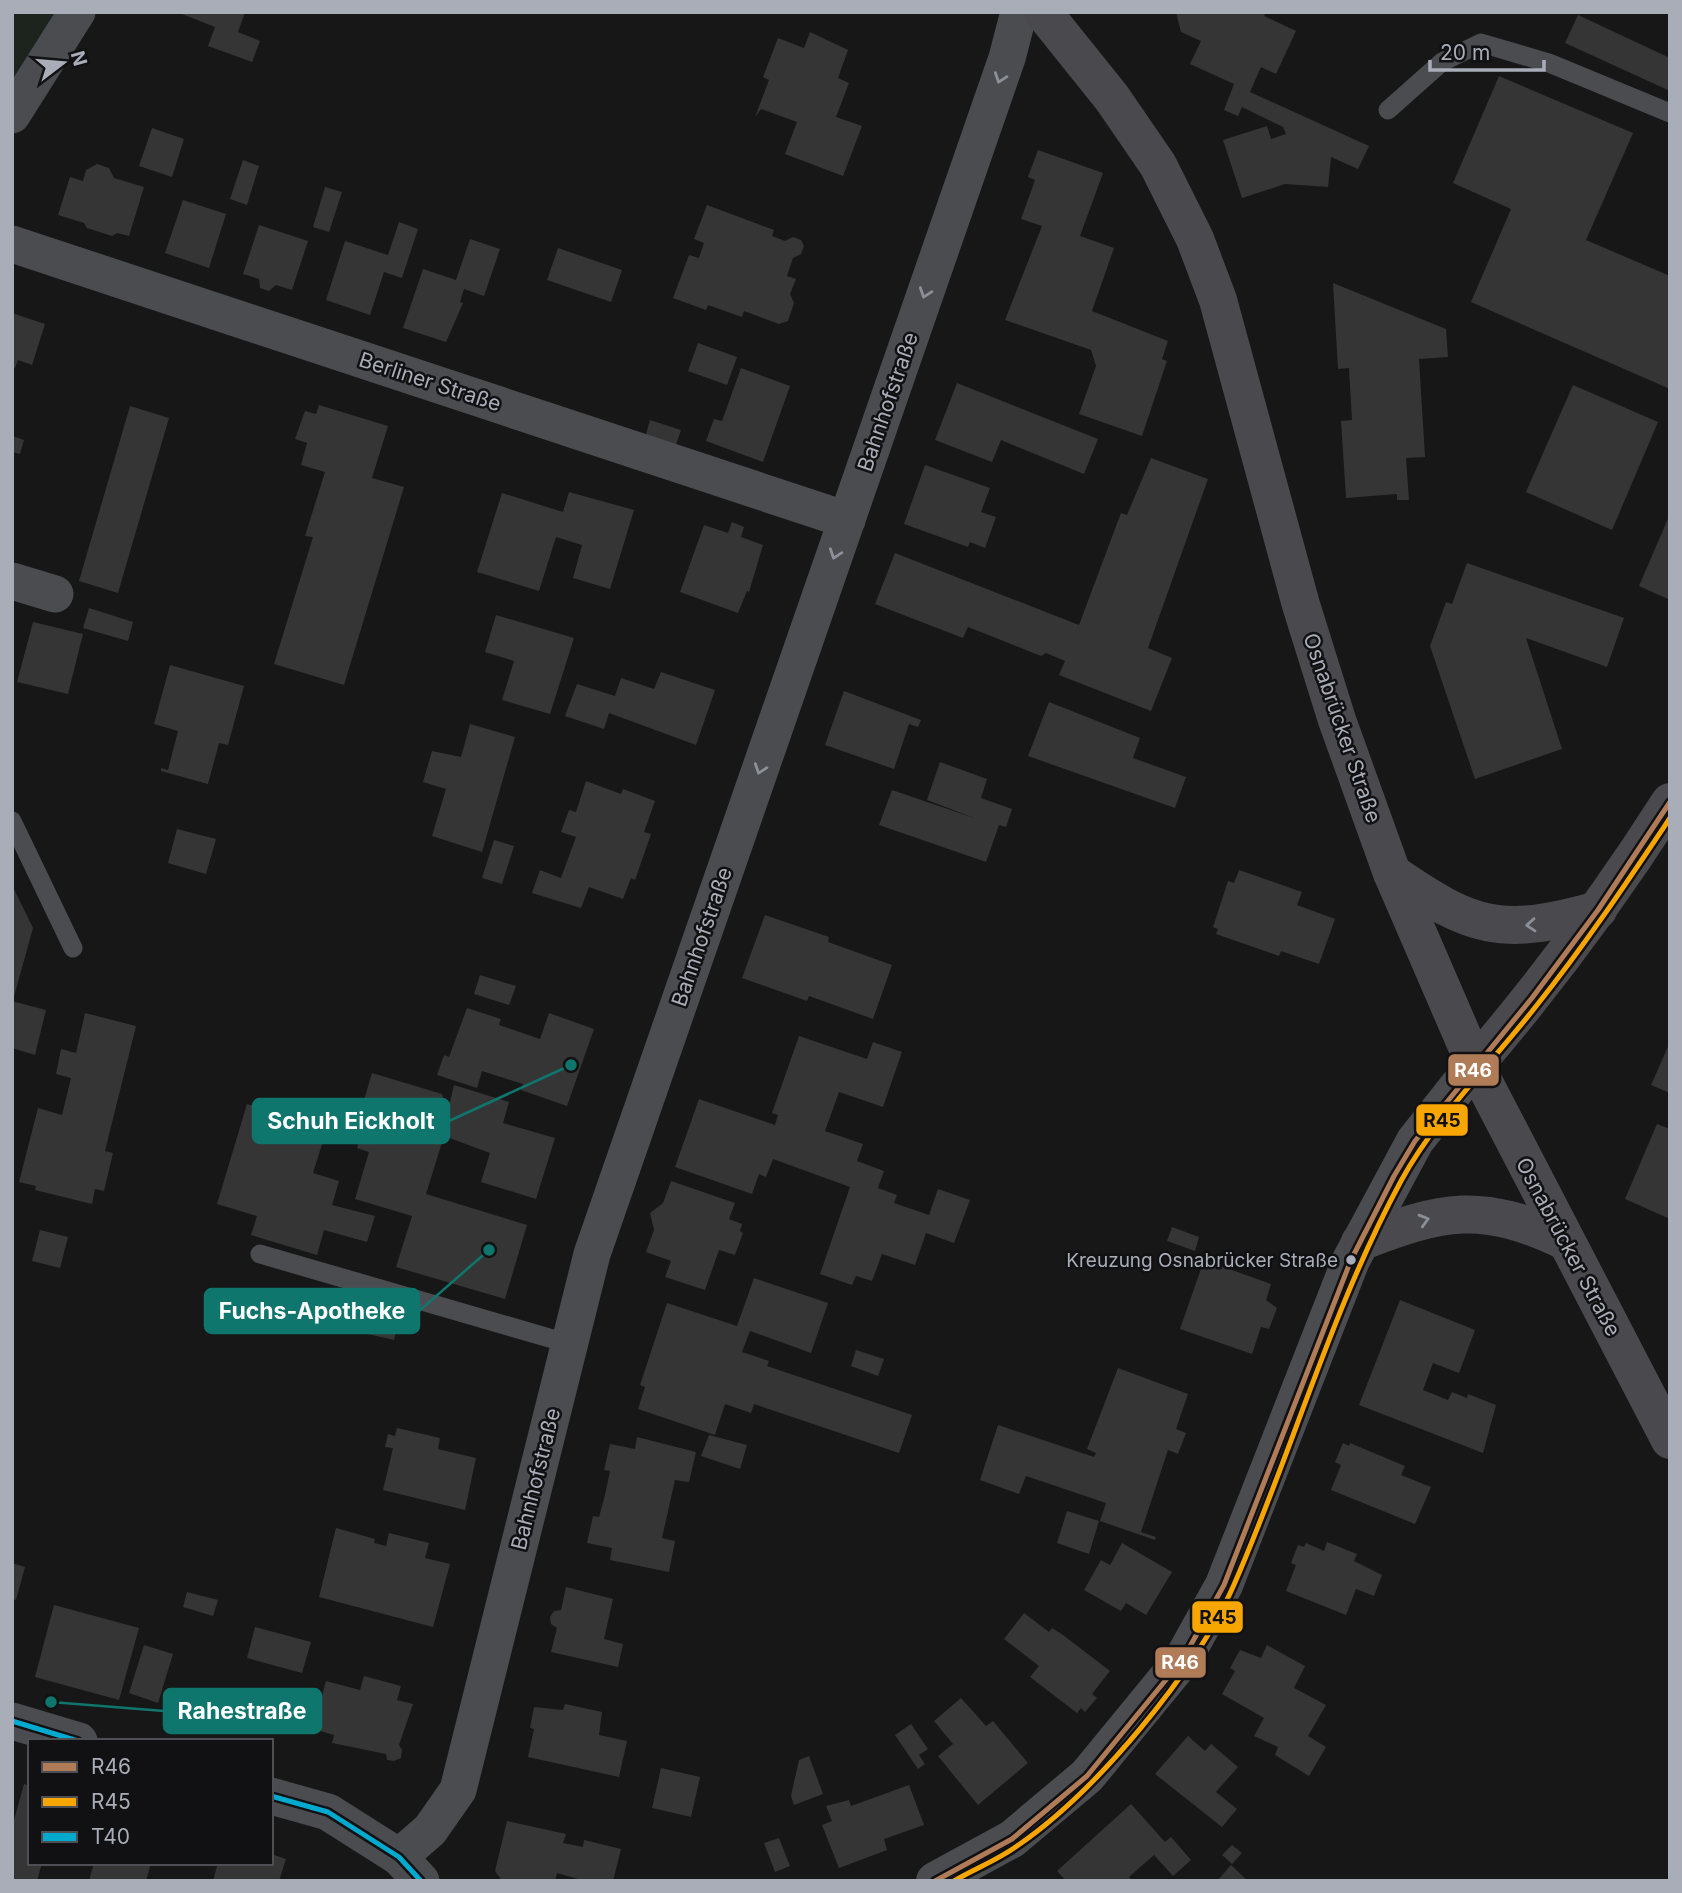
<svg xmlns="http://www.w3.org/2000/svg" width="1682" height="1893" font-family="Inter,sans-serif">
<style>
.green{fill:#1d241e}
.building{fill:#353536}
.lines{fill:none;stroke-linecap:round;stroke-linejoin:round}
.service{stroke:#4b4c50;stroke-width:19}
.minor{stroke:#4b4c50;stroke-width:37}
.tertiary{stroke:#4b4c50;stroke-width:38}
.secondary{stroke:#4a4a4e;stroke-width:38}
.bus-1-casing{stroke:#111113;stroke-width:10}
.bus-2-casing{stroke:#111113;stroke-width:10}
.bus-3-casing{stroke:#111113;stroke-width:10}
.bus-1{stroke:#b07c57;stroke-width:5}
.bus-2{stroke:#f7a600;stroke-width:5}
.bus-3{stroke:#00a9ce;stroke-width:5}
.oneway{stroke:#8c9099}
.oneway2{stroke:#8c8f98}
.bus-dot{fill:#a8adb8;stroke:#111113;stroke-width:2.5}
.labels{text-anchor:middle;stroke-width:5;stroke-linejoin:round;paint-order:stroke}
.bus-label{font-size:19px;fill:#a8adb8;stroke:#111113;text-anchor:end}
.street-label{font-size:21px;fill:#a8adb8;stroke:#111113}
.leader{fill:none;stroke:#0f766e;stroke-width:2.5}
.callout-dot{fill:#0f766e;stroke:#111113;stroke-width:2.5}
.callout{fill:#0f766e;stroke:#0f766e;stroke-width:2.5}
.callout-label{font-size:23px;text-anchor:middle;font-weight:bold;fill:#fff}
.line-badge{stroke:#111113;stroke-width:2.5}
.badge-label{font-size:19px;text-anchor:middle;font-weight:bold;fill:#fff}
.pale-badge-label{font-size:19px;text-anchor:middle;font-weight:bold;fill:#111}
</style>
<rect width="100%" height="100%" fill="#171717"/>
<polygon class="green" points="12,12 77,12 12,115"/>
<g class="building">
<polygon points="177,12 245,12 238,32 260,41 252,62 208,46 215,27"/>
<polygon points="1176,12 1266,12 1264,16 1296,31 1276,74 1261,67 1250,92 1369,146 1358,169 1331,157 1328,187 1285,184 1242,198 1223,140 1267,126 1271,139 1286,134 1283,127 1242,107 1238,116 1224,110 1234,84 1190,64 1201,41 1181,32"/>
<polygon points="1578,15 1670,58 1670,91 1565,43"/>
<polygon points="810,32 848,50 838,78 849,83 836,117 862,126 843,176 785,154 797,122 761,109 755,117 769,80 763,77 778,38 804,48"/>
<polygon points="1499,76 1633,133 1586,240 1670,276 1670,389 1471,302 1511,209 1453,183"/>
<polygon points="152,128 184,139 172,177 139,166"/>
<polygon points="1038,150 1103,173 1080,236 1114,248 1092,311 1168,341 1162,359 1167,361 1142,436 1079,414 1096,366 1091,350 1005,320 1042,226 1021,219 1035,180 1028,177"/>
<polygon points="243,160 259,166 247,205 230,199"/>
<polygon points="97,164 109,168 114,178 144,187 129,236 117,233 112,236 87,228 84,223 58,215 70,177 83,181 86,170"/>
<polygon points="325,187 342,192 329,232 313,227"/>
<polygon points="183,200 226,214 209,268 165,253"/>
<polygon points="707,205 774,230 772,236 785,241 793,237 801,240 804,246 801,254 793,258 787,276 796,279 790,294 794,303 788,321 779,324 744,311 742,317 708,305 706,310 673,298 689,255 699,258 704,243 694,239"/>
<polygon points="399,222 418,229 402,278 384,272 370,315 326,300 345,241 388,255"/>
<polygon points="259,225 308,241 292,290 276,285 269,291 260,288 259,279 243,274"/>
<polygon points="470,239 500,249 484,296 464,289 460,302 463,303 446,342 403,328 423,269 456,280"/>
<polygon points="558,248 622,270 611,302 547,280"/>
<polygon points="1333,283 1446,329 1448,357 1419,359 1425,457 1406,458 1409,500 1397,500 1397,494 1346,498 1341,421 1352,420 1349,368 1338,369"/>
<polygon points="12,313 45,324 32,365 18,360 15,368 12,367"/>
<polygon points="698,343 737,357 727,385 688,371"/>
<polygon points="741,368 790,386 763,462 706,441 714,419 722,421"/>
<polygon points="957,383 1098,439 1084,474 1001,440 992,462 935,440"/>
<polygon points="1573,385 1658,422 1612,530 1526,492"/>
<polygon points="319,405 388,426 372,478 404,487 344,685 274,664 313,537 305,536 325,472 301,465 307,443 295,439 305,411 316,414"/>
<polygon points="130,406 169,418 118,593 79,581"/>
<polygon points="650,420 681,430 675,448 645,438"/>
<polygon points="12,436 24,440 20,454 12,452"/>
<polygon points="1151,458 1208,479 1148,648 1172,658 1151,711 1059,675 1065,661 1046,653 1041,656 968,627 963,638 875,604 895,553 1079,625 1121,513 1127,515"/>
<polygon points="925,465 990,488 981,512 996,517 985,548 970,542 968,547 904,524"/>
<polygon points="569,492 634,510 610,589 573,578 582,545 556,537 539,591 477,572 502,493 563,512"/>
<polygon points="1670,514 1670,600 1639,586"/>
<polygon points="732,522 744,527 741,537 763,545 749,592 747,591 738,613 680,592 704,525 728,533"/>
<polygon points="1467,563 1624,618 1607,667 1526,638 1562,749 1475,779 1430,646 1446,602 1452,604"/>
<polygon points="89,608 133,622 128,641 83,628"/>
<polygon points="496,615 574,638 550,714 502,700 514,661 485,652"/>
<polygon points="33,622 83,634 68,694 17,682"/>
<polygon points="170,665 244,686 228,745 219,743 208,784 161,771 161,768 168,770 178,731 154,724"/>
<polygon points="661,672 715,690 696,745 609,713 604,729 565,716 577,684 615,696 621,678 654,689"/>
<polygon points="844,691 921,720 918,727 909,724 894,769 825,745"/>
<polygon points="1049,702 1140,738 1133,758 1186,777 1175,808 1028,756"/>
<polygon points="470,724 515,737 482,852 432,836 446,789 423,782 432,751 461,757"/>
<polygon points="940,762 987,779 981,798 1012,809 1006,827 999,825 986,862 879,825 892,790 977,819 927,800"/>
<polygon points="586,781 621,794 623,789 655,801 644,832 651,834 635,880 631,878 623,899 589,887 581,908 532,893 540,870 561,878 576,837 561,832 569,810 576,812"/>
<polygon points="177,829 216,839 206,874 168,863"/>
<polygon points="494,840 514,846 502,884 482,878"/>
<polygon points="1239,870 1302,892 1297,905 1335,919 1319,964 1281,951 1279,956 1216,934 1218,929 1213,927 1228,881 1234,883"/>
<polygon points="12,885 33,928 13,1000 12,1000"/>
<polygon points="765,915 829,937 828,942 892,965 873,1019 809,996 807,1001 742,978"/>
<polygon points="480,975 516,986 509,1005 474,994"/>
<polygon points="12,1001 46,1010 35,1055 12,1048"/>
<polygon points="467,1008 501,1019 499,1025 540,1039 549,1013 594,1029 567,1106 521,1090 523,1084 482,1071 477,1088 437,1075 444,1055 449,1057"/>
<polygon points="85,1013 136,1026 105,1151 113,1153 104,1191 95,1189 92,1204 35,1190 36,1186 19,1182 38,1108 62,1115 71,1078 56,1074 61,1049 76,1053"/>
<polygon points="799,1036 867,1059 873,1042 902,1052 883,1107 839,1092 825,1131 863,1144 857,1161 884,1171 878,1188 897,1195 894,1203 929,1215 938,1189 970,1200 954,1243 926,1233 915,1265 882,1254 872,1281 856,1276 852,1285 820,1274 850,1187 773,1159 766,1177 759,1174 752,1194 675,1167 699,1099 775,1125 778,1115 772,1113"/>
<polygon points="1670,1042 1670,1093 1651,1085"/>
<polygon points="372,1073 442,1094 444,1100 450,1102 454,1085 509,1102 503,1123 555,1138 536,1199 481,1182 490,1153 444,1136 426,1194 527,1225 505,1299 396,1267 412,1216 355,1199 369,1152 357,1148 368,1112 361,1110"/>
<polygon points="247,1104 327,1128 313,1173 339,1181 332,1205 375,1216 367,1242 324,1230 317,1255 251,1235 257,1216 217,1204"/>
<polygon points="1657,1124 1670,1129 1670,1219 1625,1199"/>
<polygon points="671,1181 735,1203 729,1219 742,1224 740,1231 743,1233 735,1255 719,1250 705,1290 665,1277 671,1261 646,1252 654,1230 650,1213 663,1203"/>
<polygon points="1172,1227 1199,1237 1195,1251 1167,1241"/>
<polygon points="40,1230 68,1237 60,1268 32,1261"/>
<polygon points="1204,1260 1271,1284 1266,1300 1277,1308 1269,1329 1261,1327 1252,1354 1180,1329"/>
<polygon points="754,1278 828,1303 811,1353 750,1331 742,1352 769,1361 767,1366 912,1415 899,1453 754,1404 751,1413 725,1404 715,1435 638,1409 645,1387 640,1385 667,1303 737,1326"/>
<polygon points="354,1294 402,1305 394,1340 346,1329"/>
<polygon points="1400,1300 1475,1330 1459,1373 1433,1363 1423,1390 1448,1400 1452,1392 1467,1398 1468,1394 1496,1405 1483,1453 1359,1405"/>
<polygon points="856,1350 884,1359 878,1376 851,1366"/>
<polygon points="1118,1368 1188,1394 1176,1429 1186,1433 1178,1454 1168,1450 1141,1532 1156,1537 1155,1540 1100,1521 1106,1503 1026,1476 1019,1494 980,1480 998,1425 1094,1457 1096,1453 1087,1449"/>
<polygon points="397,1428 440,1438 438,1449 476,1458 465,1510 383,1490 393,1448 385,1447 388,1434 395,1436"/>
<polygon points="709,1435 747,1445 740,1469 701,1456"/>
<polygon points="637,1437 696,1452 689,1482 675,1480 662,1538 675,1541 669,1572 610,1560 612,1548 587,1543 593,1516 599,1517 605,1495 610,1471 604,1470 610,1444 635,1449"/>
<polygon points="1343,1443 1349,1446 1350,1443 1405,1466 1401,1475 1431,1487 1415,1524 1331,1490 1341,1465 1335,1462"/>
<polygon points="1067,1511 1099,1521 1089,1554 1057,1543"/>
<polygon points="336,1528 375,1539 374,1543 386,1546 389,1533 429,1543 425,1558 450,1564 433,1627 319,1597"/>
<polygon points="1327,1542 1357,1554 1354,1561 1382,1575 1374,1596 1356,1589 1346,1615 1286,1591 1296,1565 1291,1563 1298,1545 1304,1547 1306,1543 1324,1551"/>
<polygon points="1122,1543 1172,1572 1146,1615 1126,1603 1121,1611 1084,1590 1101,1560 1110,1565"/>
<polygon points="12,1563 25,1567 16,1600 12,1599"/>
<polygon points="566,1587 613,1599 604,1639 623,1644 618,1667 551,1652 557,1628 551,1624 550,1617 554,1611 561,1610"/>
<polygon points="187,1592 218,1600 213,1616 183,1607"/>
<polygon points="54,1605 139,1628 119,1700 35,1677"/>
<polygon points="1024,1613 1049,1632 1052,1628 1063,1635 1110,1671 1092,1694 1097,1698 1085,1712 1081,1708 1077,1713 1030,1677 1039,1666 1004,1639"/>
<polygon points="255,1627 311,1642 302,1673 247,1658"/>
<polygon points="144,1645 173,1654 158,1703 129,1693"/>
<polygon points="1267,1645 1305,1666 1294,1688 1326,1705 1308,1736 1326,1747 1309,1776 1275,1755 1278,1747 1254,1736 1264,1718 1222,1694 1235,1671 1230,1668 1240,1650 1261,1658"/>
<polygon points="364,1676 401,1686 397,1700 413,1704 399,1745 402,1750 401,1758 394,1761 387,1760 386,1754 332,1743 334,1735 313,1729 326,1681 360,1690"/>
<polygon points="961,1698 986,1726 993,1721 1028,1763 978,1805 938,1756 953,1744 934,1721"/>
<polygon points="565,1704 602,1712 599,1735 627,1741 619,1777 528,1757 534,1729 530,1728 534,1707 563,1710"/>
<polygon points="911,1724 928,1749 919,1755 925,1764 918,1769 895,1735"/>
<polygon points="1188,1736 1205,1751 1211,1744 1238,1767 1216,1792 1237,1809 1222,1827 1155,1774"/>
<polygon points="809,1756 823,1794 794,1805 791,1796 799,1760"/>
<polygon points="661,1768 700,1777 691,1817 652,1808"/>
<polygon points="29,1778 30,1863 42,1863 37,1881 12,1881 12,1827 24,1784 27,1785"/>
<polygon points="909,1785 924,1825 884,1839 887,1850 839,1868 822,1825 832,1821 826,1806 849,1800 851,1806"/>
<polygon points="1131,1804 1165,1842 1171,1837 1191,1860 1173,1876 1154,1855 1129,1877 1133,1881 1066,1881 1057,1871"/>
<polygon points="507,1821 566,1834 563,1843 583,1847 584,1840 621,1849 613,1881 585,1881 557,1873 555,1881 502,1881 495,1871"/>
<polygon points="779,1838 790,1866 775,1872 764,1843"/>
<polygon points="1232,1845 1242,1853 1232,1864 1222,1855"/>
<polygon points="271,1854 286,1859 279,1881 213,1881 218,1863 271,1863"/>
<polygon points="94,1863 151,1863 146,1881 89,1881"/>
<polygon points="1231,1865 1248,1881 1217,1881"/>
</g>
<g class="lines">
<g class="service">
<polyline points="1388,110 1442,62 1481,43 1549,63 1670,113"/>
<polyline points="12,821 73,948"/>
<polyline points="260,1254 570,1344"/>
</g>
<g class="minor">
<polyline points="12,115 77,12"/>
<polyline points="12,244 847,520"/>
<polyline points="12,581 55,594"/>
<polyline points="12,1721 79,1741"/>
<polyline points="271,1796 328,1812 399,1857 421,1881"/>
<polyline points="399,1857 430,1830 458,1790 592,1254 1007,58 1019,12"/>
</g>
<polyline class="tertiary" points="935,1881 1012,1839 1087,1776 1183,1659 1224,1585 1351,1260 1415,1141 1475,1065"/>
<g class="secondary">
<polyline points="1043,12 1112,98 1158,165 1195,239 1218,300 1301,605 1337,720 1392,873 1475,1065 1670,1440"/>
<path d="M1392,873C1473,929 1501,937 1598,910"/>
<path d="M1475,1065C1546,982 1611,895 1670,802"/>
<path d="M1360,1242C1443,1210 1481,1201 1565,1241"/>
</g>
<defs>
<polyline id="bus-1" points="935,1881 1012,1839 1087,1776 1183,1659 1224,1585 1351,1260 1394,1176 1415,1141 1532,998 1598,910 1670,802"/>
<path id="bus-2" d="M954,1881C974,1869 998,1860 1017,1846C1095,1793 1195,1673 1233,1587C1292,1453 1331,1310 1401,1181C1436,1117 1492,1063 1537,1005C1585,945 1627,882 1670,818"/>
<g id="bus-3">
<polyline points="12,1721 78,1741"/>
<polyline points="271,1796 328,1812 399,1857 421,1881"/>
</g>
</defs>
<use href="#bus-1" class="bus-1-casing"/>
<use href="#bus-2" class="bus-2-casing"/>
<use href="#bus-3" class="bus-3-casing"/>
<use href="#bus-1" class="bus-1"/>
<use href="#bus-2" class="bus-2"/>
<use href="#bus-3" class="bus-3"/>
</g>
<defs><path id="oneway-chevron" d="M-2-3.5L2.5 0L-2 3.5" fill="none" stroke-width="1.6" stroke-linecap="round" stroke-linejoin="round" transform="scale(1.75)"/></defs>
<g class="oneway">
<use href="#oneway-chevron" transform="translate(1000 78) rotate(109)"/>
<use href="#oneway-chevron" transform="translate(925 293) rotate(109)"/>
<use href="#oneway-chevron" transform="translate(835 554) rotate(109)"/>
<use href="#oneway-chevron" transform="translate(760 769) rotate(109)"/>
</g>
<g class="oneway2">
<use href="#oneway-chevron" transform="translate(1531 925) rotate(176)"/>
<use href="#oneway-chevron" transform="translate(1424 1220) rotate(-16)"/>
</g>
<circle class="bus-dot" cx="1351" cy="1260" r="6"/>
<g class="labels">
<g class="bus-label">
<text x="1338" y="1267">Kreuzung Osnabrücker Straße</text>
</g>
<g class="street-label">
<text transform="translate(430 382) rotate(18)" y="7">Berliner Straße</text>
<text transform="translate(888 402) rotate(-71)" y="7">Bahnhofstraße</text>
<text transform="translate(1342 728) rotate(71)" y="7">Osnabrücker Straße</text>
<text transform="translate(702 937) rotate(-71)" y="7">Bahnhofstraße</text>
<text transform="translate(1568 1247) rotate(62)" y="7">Osnabrücker Straße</text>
<text transform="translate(536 1479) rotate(-76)" y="7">Bahnhofstraße</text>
</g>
</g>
<path class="leader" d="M571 1065L449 1121M489 1250L419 1311M51 1702L164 1711"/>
<g class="callout-dot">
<circle cx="571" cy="1065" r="7"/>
<circle cx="489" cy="1250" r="7"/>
<circle cx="51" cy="1702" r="7"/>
</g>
<g class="callout">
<rect x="253" y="1099" width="196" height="44" rx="7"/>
<rect x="205" y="1289" width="214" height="44" rx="7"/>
<rect x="164" y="1689" width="157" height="44" rx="7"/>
</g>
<g class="callout-label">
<text x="351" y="1129">Schuh Eickholt</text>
<text x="312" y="1319">Fuchs-Apotheke</text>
<text x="242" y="1719">Rahestraße</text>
</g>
<g class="line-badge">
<rect x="1447" y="1053" width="53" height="34" rx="7" fill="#b07c57"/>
<rect x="1415" y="1103" width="54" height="34" rx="7" fill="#f7a600"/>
<rect x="1191" y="1600" width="53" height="34" rx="7" fill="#f7a600"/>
<rect x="1154" y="1646" width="53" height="33" rx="7" fill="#b07c57"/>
</g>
<g class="badge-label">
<text x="1473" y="1077">R46</text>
<text x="1180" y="1669">R46</text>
</g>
<g class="pale-badge-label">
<text x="1442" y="1127">R45</text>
<text x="1218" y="1624">R45</text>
</g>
<rect width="1682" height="1893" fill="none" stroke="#a8adb8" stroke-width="28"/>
<rect x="28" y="1739" width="245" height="126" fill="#111113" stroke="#4d4f55" stroke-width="2"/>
<rect x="42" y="1762" width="35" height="10" fill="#b07c57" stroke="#4d4f55" stroke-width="2"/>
<text x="91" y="1774" font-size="21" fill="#a8adb8">R46</text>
<rect x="42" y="1797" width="35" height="10" fill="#f7a600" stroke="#4d4f55" stroke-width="2"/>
<text x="91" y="1809" font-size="21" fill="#a8adb8">R45</text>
<rect x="42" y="1832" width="35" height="10" fill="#00a9ce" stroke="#4d4f55" stroke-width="2"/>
<text x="91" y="1844" font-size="21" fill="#a8adb8">T40</text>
<g transform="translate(63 63) rotate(74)" stroke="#111113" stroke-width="5" paint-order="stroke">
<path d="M0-5L12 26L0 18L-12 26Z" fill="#a8adb8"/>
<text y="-10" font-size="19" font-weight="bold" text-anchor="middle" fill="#a8adb8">N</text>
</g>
<path d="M1430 60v10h114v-10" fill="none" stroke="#a8adb8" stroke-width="3.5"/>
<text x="1440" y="60" font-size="21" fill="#a8adb8" stroke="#111113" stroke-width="5" paint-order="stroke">20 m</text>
</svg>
